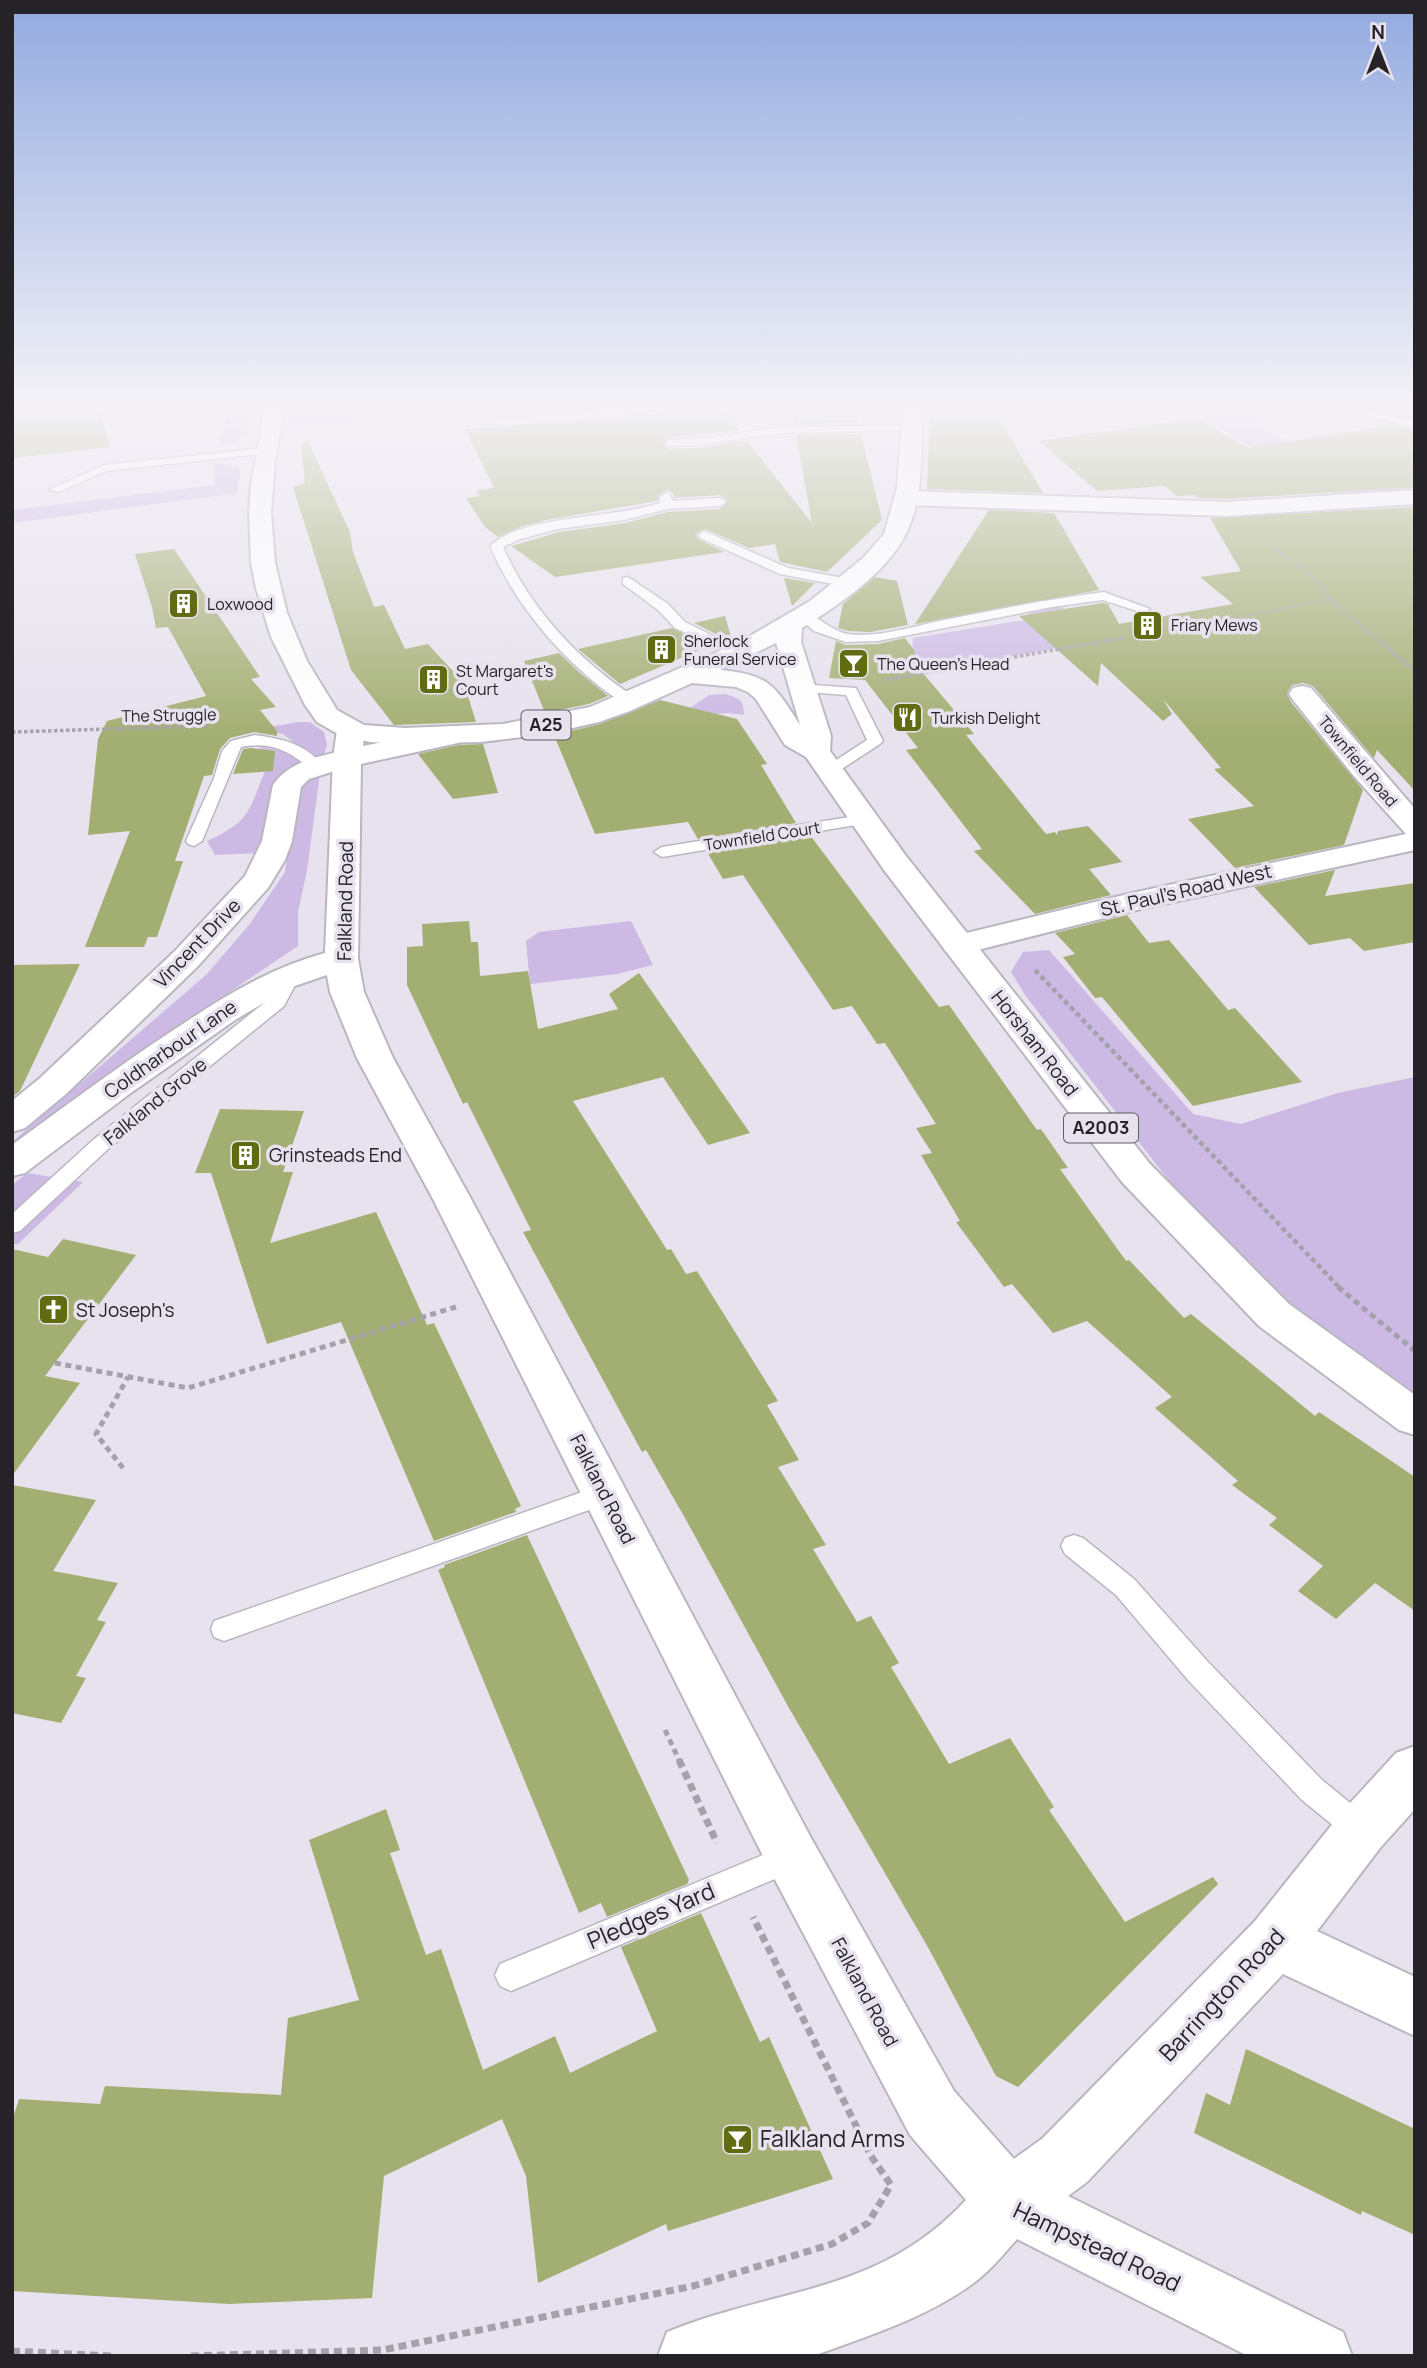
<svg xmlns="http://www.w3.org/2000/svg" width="1427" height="2368" font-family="Manrope,sans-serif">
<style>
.green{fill:#ccb9e4}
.building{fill:#a3ae72}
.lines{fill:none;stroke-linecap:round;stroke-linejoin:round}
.lane-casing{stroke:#bab6c0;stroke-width:3}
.street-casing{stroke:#bab6c0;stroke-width:4}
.secondary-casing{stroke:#bab6c0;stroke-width:4}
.primary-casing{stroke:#bab6c0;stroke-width:4}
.path-far4{stroke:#a5a1ab;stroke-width:2.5;stroke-dasharray:2.5 2;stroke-linecap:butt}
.path-far3{stroke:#a5a1ab;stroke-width:3.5;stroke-dasharray:3.5 2.5;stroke-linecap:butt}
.path-far2{stroke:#a5a1ab;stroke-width:4.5;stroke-dasharray:5 3.5;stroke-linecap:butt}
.path-far1{stroke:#a5a1ab;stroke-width:5;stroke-dasharray:6 4.5;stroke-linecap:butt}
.path{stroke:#a5a1ab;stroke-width:7;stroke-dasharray:8 5;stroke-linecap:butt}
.lane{fill:#fff;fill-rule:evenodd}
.street{fill:#fff;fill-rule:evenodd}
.secondary{fill:#fff;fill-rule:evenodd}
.primary{fill:#fff;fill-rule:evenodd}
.labels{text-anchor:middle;stroke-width:7;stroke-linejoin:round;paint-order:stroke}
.far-poi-label{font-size:16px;fill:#252327;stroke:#e7e2ee;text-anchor:start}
.far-street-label{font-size:16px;fill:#252327;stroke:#e7e2ee}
.shield{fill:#e7e2ee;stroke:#5f5c63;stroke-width:2}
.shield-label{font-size:18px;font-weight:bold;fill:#252327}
.street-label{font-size:19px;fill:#252327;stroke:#e7e2ee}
.poi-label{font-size:19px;fill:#252327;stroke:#e7e2ee;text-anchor:start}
.near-street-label{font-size:23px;fill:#252327;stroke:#e7e2ee}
.near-poi-label{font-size:23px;fill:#252327;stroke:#e7e2ee;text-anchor:start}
</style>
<rect width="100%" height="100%" fill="#e7e2ee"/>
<g class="green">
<polygon points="229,405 251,405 247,433 235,443 219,445"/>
<polygon points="288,405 351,405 353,423 285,427"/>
<polygon points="500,405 573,405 576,414 499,420 494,411 502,409"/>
<polygon points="1194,405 1255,405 1264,411 1265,420 1253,424 1274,437 1292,441 1321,458 1415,476 1415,490 1344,497 1316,485 1301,483 1251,447 1199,417 1205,416"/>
<polygon points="1342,405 1399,405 1415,410 1415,422"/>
<polygon points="214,463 238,467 240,471 237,493 12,523 12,510 215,485"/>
<polygon points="1061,606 1090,629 1085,643 920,673 921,659 912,658 913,638 1031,619 1028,613"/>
<path d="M725,694C739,698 744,699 744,715L727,713L674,719L709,695Z"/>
<polygon points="299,722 310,722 324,732 327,745 323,758 311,756 283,734 257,729"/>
<path d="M263,747L291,753L303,764L261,853L215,855L207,841C250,821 248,813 265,771H273L274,755L251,751Z"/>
<polygon points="320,774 307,870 298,912 298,946 170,1032 12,1151 12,1142 206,975 249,925 285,872 297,786 307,776"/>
<polygon points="631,921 653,965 617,974 530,984 526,941 539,932"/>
<polygon points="1049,950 1193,1114 1241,1124 1338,1093 1415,1077 1415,1398 1277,1295 1183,1199 1025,995 1011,972 1023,952"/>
<polygon points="27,1173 83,1182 18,1244 12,1244 12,1185"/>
</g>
<g class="building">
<polygon points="12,405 99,405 110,447 12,458"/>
<polygon points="854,405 858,423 795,424 791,406"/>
<polygon points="930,405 986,405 987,415 997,415 1043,493 927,489"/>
<polygon points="721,408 739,430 670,437 662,444 670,449 698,448 747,441 812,523 796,435 861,434 882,520 827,572 780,562 775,544 749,548 705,529 695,534 698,539 724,552 555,577 511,546 559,532 625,523 667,512 720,509 728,501 720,495 674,498 673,493 667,490 659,495 657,501 546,520 523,526 498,537 485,527 466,498 480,496 476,491 494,488 465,429 640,417 670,412 691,413"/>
<polygon points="1197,418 1248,448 1393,425 1415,430 1415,487 1226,499 1198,498 1196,495 1176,496 1165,486 1097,491 1039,441"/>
<polygon points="308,442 350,532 353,552 374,607 384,605 405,649 428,644 464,683 476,722 394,725 351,670 293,487 305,483 301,444"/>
<polygon points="1415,507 1415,791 1377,750 1374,758 1313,686 1303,683 1292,685 1287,693 1291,702 1363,790 1344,845 1235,868 1188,819 1254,806 1214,769 1221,768 1163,699 1172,714 1163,721 1101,663 1098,686 1019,616 1103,603 1108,604 1119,624 1233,604 1200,577 1241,571 1210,518"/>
<polygon points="989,510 1054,513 1099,590 915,624"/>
<polygon points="174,549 260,677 251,679 276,707 260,710 277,731 277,736 254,732 230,738 220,749 212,775 204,776 175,861 183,861 157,937 148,937 144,947 85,947 130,831 88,835 98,739 107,721 206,696 168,627 156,628 152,607 135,554"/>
<polygon points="875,577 897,581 908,625 870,632 848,631 838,628 843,604"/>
<polygon points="784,578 815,583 792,606"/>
<polygon points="725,616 731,637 726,639 694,623"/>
<polygon points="672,628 709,646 620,684 578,649"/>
<polygon points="905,638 914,650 918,667 974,734 966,735 1046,834 1055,832 1057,835 1058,831 1088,826 1122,862 1089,869 1111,895 1035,914 974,851 982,849 906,750 918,748 865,680 829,678 836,641 846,645 878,644"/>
<polygon points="559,653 580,673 608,696 589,704 545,713 524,661"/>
<polygon points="660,700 737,719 767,764 761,765 796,823 698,839 688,822 595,834 554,735 600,724"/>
<polygon points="483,744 498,793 453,799 418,754 459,745"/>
<polygon points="251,748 275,751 273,771 233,774 243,749"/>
<polygon points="810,835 939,1007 949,1005 1037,1130 1041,1129 1068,1168 1060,1169 1126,1261 1129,1260 1184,1318 1191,1314 1315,1416 1319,1412 1415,1477 1415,1611 1375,1583 1336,1619 1298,1591 1323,1566 1269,1525 1277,1518 1232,1485 1238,1481 1155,1408 1172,1397 1087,1321 1053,1333 1012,1284 1004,1287 956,1222 960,1221 921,1155 932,1153 916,1128 936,1124 885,1043 877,1044 852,1006 833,1010 743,875 723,879 707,852"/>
<polygon points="1335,870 1325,896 1415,883 1415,942 1364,951 1350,938 1309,945 1254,887"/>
<polygon points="1127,915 1149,943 1169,940 1228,1010 1235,1008 1302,1082 1193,1106 1102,997 1095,998 1063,957 1075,954 1055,933"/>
<polygon points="469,921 471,942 478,942 480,976 528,971 538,1029 618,1009 609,994 639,973 750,1133 708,1145 663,1077 573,1101 667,1250 671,1249 686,1274 697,1271 778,1401 767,1405 799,1460 778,1467 826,1545 813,1549 857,1622 871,1616 899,1663 891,1667 949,1764 1010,1738 1054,1807 1049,1810 1125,1922 1213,1877 1218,1884 1018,2087 996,2076 929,1949 789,1708 685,1518 646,1450 642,1452 523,1232 531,1230 467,1102 463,1104 407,985 407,947 423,946 422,924"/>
<polygon points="80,964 20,1091 12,1097 12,965"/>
<polygon points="220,1109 304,1111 283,1172 293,1172 270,1243 376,1212 427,1325 434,1323 521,1506 515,1509 516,1512 434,1541 341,1322 267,1344 211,1173 195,1173"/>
<polygon points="63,1239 136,1255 45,1376 80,1383 12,1476 12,1249 48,1257"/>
<polygon points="12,1485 96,1500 53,1571 118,1583 97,1620 106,1622 76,1676 86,1678 61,1723 12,1713"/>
<polygon points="527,1535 689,1880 687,1884 607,1917 601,1903 579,1913 438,1570 445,1567 444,1565"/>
<polygon points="386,1809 400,1850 390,1853 426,1955 441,1949 483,2070 555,2036 570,2073 657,2031 621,1947 701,1913 760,2042 769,2037 833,2179 668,2231 666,2224 538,2283 526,2176 502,2119 384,2176 372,2298 229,2304 12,2291 12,2121 19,2099 100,2104 105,2086 281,2095 288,2018 359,2000 309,1840"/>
<polygon points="1246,2049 1415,2129 1415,2235 1362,2211 1361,2215 1194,2133 1206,2093 1230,2105"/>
</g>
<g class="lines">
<defs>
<g id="lane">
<path d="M648,405H709C695,414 673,408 657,409C652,409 645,413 640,414L497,426L492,423L497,420Z"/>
<polygon points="1324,405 1342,405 1415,422 1415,428"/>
<polygon points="911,425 916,428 915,430 782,433 698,445 670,446 664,443 670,440 698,439 782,427"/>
<polygon points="266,448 272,451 270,453 106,471 59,492 49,490 104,465"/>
<path d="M666,493L670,494L672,501L720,498L726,502L720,506L667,509L624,520L558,529L520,539L503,547C531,610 579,661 636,698L638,701L636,704L631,705C619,702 608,693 599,686C552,648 514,601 490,546C523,514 614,519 660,503V497Z"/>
<polygon points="704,531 788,568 849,579 855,583 849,587 780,574 700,538 698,535"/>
<polygon points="628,577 668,604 685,622 746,652 739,656 734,655 675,628 658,610 623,584 623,578"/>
<path d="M1104,592L1150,609L1143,613L1103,600L1052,607L878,641L846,642L814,631L798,617L805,613C820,617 831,631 848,634C877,638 911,627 939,621C994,610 1049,599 1104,592Z"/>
<polygon points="800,684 856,688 883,741 880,744 834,774 824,774 821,771 824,768 867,740 846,695 795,691 793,688 795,685"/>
<path d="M255,735C282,739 305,743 323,766L320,769H310C289,750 269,741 241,747L202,841L194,846L188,844L186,841L214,778L222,751L231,741Z"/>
<polygon points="862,815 870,820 868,823 662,857 654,852 662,847"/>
<polygon points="292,969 301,974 284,1006 107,1150 20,1231 12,1233 12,1214 93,1140 269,999 286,970"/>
<polygon points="605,1484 614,1487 618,1494 614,1501 224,1641 214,1637 211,1629 214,1621"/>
<polygon points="1074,1535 1083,1538 1134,1579 1208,1662 1322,1780 1371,1820 1376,1830 1371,1840 1361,1844 1351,1840 1302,1800 1188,1680 1116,1595 1065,1554 1061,1546 1065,1538"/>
<polygon points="792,1843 803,1847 807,1857 803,1867 511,1991 500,1986 495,1975 500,1964"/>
</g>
<g id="street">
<polygon points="1415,490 1415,504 1226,516 906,505 898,503 895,498 898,493 906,491 1226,502"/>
<polygon points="1302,686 1311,688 1415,809 1415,850 1132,911 958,955 946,952 942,945 946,938 1132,893 1406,834 1353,775 1293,700 1289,694 1293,688"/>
<path d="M347,750L357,752L361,758L357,764L309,779L301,787L292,841L285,860L268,888L198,966L66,1094L25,1128L12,1132V1101L40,1078L174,952L245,876L262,841L273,785C289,761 320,756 347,750Z"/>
<path d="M341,949L353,952L358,959L364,992L393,1058L471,1199L811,1838L954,2091L1014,2159L1043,2138L1255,1921L1342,1812L1396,1753L1415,1746V1809L1380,1848L1317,1931L1415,1977V2036L1283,1974L1087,2182L1068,2196L1343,2332L1352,2356H1248L1017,2239C1003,2255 989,2272 971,2285C928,2316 874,2334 824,2352L812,2356H658L667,2332C777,2287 878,2295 966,2200L910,2135L773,1876L433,1199L357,1058L330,992L324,959L329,952Z"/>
</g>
<path id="secondary" d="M351,722L361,724L365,730L363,746L448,729L458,731L462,737L458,743L361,764L358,959L353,966L289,988L235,1020L132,1092L25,1173L12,1176V1145C64,1107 115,1069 169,1033C219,1000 266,969 325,953L333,758L337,730L341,724Z"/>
<path id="primary" d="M265,405H285L275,461L271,512L275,563L287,613L307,661L337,710L364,725L405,728L503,724L590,707L738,643L810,601L863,558L884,534L897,488L903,405H923C921,442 924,482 912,519C897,567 843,602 802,628L801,642L831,736L830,751L906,856L1150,1164L1289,1304L1415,1395V1435L1399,1430L1259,1326L1122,1182L884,870L806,757L785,745L756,699L748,692L736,687L692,683L630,711L599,722L546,734L481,742L405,744L370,742L338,734L317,722L305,705L271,637L256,588L251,563L249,512L251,485ZM776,643L800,725C774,685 770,675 720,670Z"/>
</defs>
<use href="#lane" class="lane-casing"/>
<use href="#street" class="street-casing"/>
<use href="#secondary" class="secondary-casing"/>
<use href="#primary" class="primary-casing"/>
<g class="path-far4">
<polyline points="228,424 232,405"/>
<polyline points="1266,542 1318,581 1330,599 1367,631"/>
<polyline points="1169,631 1330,599"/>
</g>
<g class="path-far3">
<polyline points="1365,629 1415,671"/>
<polyline points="1167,631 1178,629"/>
<polyline points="884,680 1123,638"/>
<polyline points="12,732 207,726"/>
</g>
<polyline class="path-far2" points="1035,970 1340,1288"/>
<g class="path-far1">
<polyline points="1338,1287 1415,1351"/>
<polyline points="55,1363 188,1388 456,1307"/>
<polyline points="123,1468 96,1434 128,1377"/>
<polyline points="665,1730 680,1762"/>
</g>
<g class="path">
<polyline points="679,1760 717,1843"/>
<polyline points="12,2351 111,2356"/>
<polyline points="191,2356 383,2350 693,2286 832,2244 868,2223 891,2185 871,2156 753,1917"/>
</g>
<use href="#lane" class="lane"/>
<use href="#street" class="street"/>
<use href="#secondary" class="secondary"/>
<use href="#primary" class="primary"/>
</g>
<linearGradient id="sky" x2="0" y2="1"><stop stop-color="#93aadf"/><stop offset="0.55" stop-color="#f4f2f7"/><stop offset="1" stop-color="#f4f2f7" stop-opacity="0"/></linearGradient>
<rect width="1427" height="736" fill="url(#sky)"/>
<defs>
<symbol id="building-square" viewBox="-11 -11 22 22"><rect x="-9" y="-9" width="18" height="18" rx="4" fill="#606b12" stroke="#e7e2ee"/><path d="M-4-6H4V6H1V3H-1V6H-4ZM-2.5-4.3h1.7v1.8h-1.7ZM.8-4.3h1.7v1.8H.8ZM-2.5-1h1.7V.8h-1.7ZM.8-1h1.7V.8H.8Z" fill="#fff"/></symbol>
<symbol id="bar-square" viewBox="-11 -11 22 22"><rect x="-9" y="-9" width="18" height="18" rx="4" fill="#606b12" stroke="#e7e2ee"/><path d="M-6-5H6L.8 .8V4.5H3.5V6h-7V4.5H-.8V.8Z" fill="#fff"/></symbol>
<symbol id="restaurant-square" viewBox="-11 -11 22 22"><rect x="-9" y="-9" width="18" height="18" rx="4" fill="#606b12" stroke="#e7e2ee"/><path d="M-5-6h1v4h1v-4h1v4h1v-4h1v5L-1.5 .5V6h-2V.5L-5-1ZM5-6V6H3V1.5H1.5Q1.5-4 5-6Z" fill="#fff"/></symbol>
<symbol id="church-square" viewBox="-11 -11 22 22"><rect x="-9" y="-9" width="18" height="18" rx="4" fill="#606b12" stroke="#e7e2ee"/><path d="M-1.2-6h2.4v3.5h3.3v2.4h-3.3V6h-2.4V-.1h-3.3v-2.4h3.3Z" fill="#fff"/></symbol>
</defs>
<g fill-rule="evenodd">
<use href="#building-square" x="166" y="586" width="35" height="35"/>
<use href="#building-square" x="1130" y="608" width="35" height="35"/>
<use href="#building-square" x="644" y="632" width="35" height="35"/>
<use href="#bar-square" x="836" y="646" width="35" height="35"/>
<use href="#building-square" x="416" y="662" width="35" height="35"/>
<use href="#restaurant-square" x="890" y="700" width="35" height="35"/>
<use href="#building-square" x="228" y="1138" width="35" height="35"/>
<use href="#church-square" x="36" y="1292" width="35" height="35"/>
<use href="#bar-square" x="720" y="2122" width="35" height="35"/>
</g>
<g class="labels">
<g class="far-poi-label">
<text x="207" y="610">Loxwood</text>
<text x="1171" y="631">Friary Mews</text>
<text x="684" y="647">Sherlock<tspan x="684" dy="18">Funeral Service</tspan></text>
<text x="877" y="670">The Queen's Head</text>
<text x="456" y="677">St Margaret's<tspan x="456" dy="18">Court</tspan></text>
<text x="931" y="724">Turkish Delight</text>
</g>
<g class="far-street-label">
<text transform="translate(169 715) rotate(-1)" y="6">The Struggle</text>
<text transform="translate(1358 761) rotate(50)" y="6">Townfield Road</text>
<text transform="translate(762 836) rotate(-9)" y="6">Townfield Court</text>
</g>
<g class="shield">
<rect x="521.5" y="710.5" width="49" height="29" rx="5"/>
<rect x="1064" y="1113.5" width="74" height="29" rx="5"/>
</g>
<g class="shield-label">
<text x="546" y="731">A25</text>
<text x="1101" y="1134">A2003</text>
</g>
<g class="street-label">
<text transform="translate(1186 890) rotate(-13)" y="7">St. Paul's Road West</text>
<text transform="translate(345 901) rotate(-89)" y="7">Falkland Road</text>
<text transform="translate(197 943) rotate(-46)" y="7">Vincent Drive</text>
<text transform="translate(1035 1043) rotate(52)" y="7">Horsham Road</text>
<text transform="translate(170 1049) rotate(-35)" y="7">Coldharbour Lane</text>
<text transform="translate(155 1101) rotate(-39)" y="7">Falkland Grove</text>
<text transform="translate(603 1489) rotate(63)" y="7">Falkland Road</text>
<text transform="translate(865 1992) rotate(62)" y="7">Falkland Road</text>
</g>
<g class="poi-label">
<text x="269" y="1162">Grinsteads End</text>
<text x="76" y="1317">St Joseph's</text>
</g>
<g class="near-street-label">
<text transform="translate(651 1916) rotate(-23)" y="8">Pledges Yard</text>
<text transform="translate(1222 1995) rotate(-47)" y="8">Barrington Road</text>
<text transform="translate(1097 2247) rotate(25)" y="8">Hampstead Road</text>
</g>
<g class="near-poi-label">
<text x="760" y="2147">Falkland Arms</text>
</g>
</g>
<rect width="1427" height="2368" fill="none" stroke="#252327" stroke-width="28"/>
<g transform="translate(1378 49)" stroke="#e7e2ee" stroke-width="5" paint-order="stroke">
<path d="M0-5L12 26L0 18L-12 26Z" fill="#252327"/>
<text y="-10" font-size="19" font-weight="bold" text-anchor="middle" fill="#252327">N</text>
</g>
</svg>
